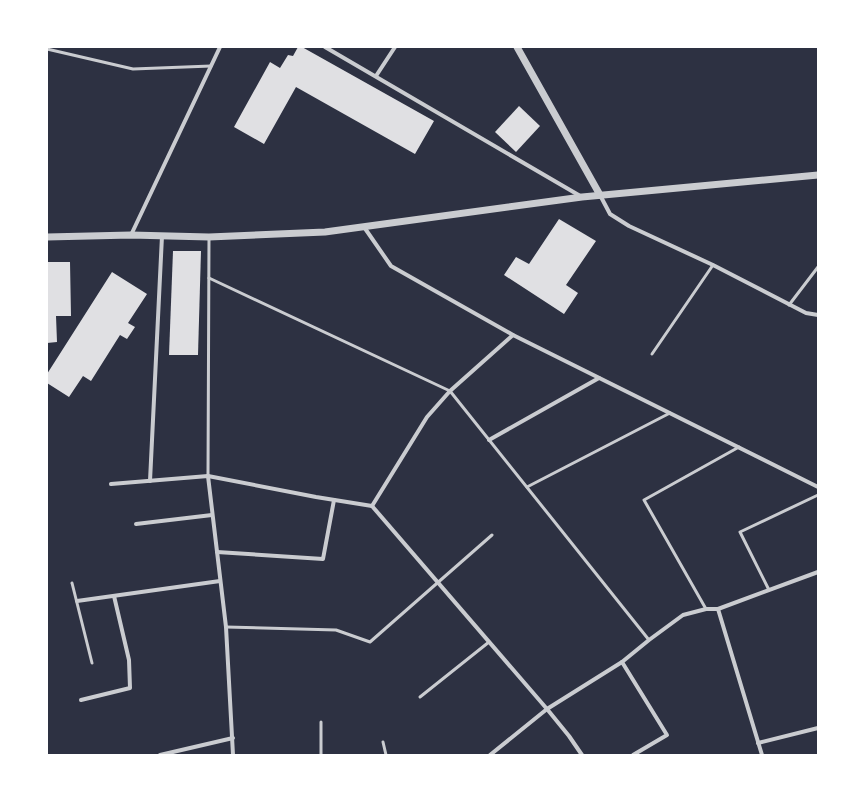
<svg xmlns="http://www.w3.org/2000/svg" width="865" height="802" font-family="'PT Sans',sans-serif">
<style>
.building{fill:#e0e0e3}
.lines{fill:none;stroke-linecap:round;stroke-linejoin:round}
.service{stroke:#caccd0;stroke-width:3}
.minor{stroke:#caccd0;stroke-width:4}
.tertiary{stroke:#caccd0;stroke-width:7}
</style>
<rect width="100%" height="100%" fill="#2d3142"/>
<g class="building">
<polygon points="298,47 302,47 434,121 415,154 296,87 264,144 234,127 270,62 280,68 288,55 293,56"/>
<polygon points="519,106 540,126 516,152 495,132"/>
<polygon points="559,219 596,241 566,285 578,293 564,314 504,275 516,257 529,264"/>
<polygon points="173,251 201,251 198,355 169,355"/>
<polygon points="47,262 70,262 71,316 56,316 57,342 47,343"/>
<polygon points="112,272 147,294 128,323 135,327 127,339 120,335 91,381 83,376 69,397 47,383 47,374"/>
</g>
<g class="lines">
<g class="service">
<polyline points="47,49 133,69 211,66"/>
<polyline points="209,278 450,391 649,640"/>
<polyline points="789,305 818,267"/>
<polyline points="652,354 713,265"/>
<polyline points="208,476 209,238"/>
<polyline points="527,487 670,413"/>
<polyline points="72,583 92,663"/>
<polyline points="769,590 740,532 818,495"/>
<polyline points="706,609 644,500 739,447"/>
<polyline points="226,627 336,630 370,642 492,535"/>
<polyline points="420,697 489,642"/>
<polyline points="383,742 386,755"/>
<polyline points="321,755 321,722"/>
</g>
<g class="minor">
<polyline points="325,47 582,197"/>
<polyline points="376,76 395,47"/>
<polyline points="600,195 610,214 629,226 713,265 806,313 818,315"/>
<polyline points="364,227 391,266 513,335 818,487"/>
<polyline points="131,235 220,47"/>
<polyline points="489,440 599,378"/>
<polyline points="208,476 226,627 233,755"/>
<polyline points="150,481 162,236"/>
<polyline points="111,484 208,476 316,497 372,506 547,709 569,736 582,755"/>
<polyline points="372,506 427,417 450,391 513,335"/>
<polyline points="136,524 212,515"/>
<polyline points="217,552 323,559 334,500"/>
<polyline points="77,601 220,581"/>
<polyline points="718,609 762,755"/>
<polyline points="622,662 667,735 633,755"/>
<polyline points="81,700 130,688 129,660 114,596"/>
<polyline points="758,743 818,728"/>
<polyline points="160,755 233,738"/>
<polyline points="490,755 547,709 622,662 649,640 683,615 706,609 718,609 818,572"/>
</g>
<g class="tertiary">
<polyline points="517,47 600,195"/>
<polyline points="47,237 131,235 209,237 325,232 582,197 818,175"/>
</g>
</g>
<rect width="865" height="802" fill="none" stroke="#ffffff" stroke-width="96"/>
</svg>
